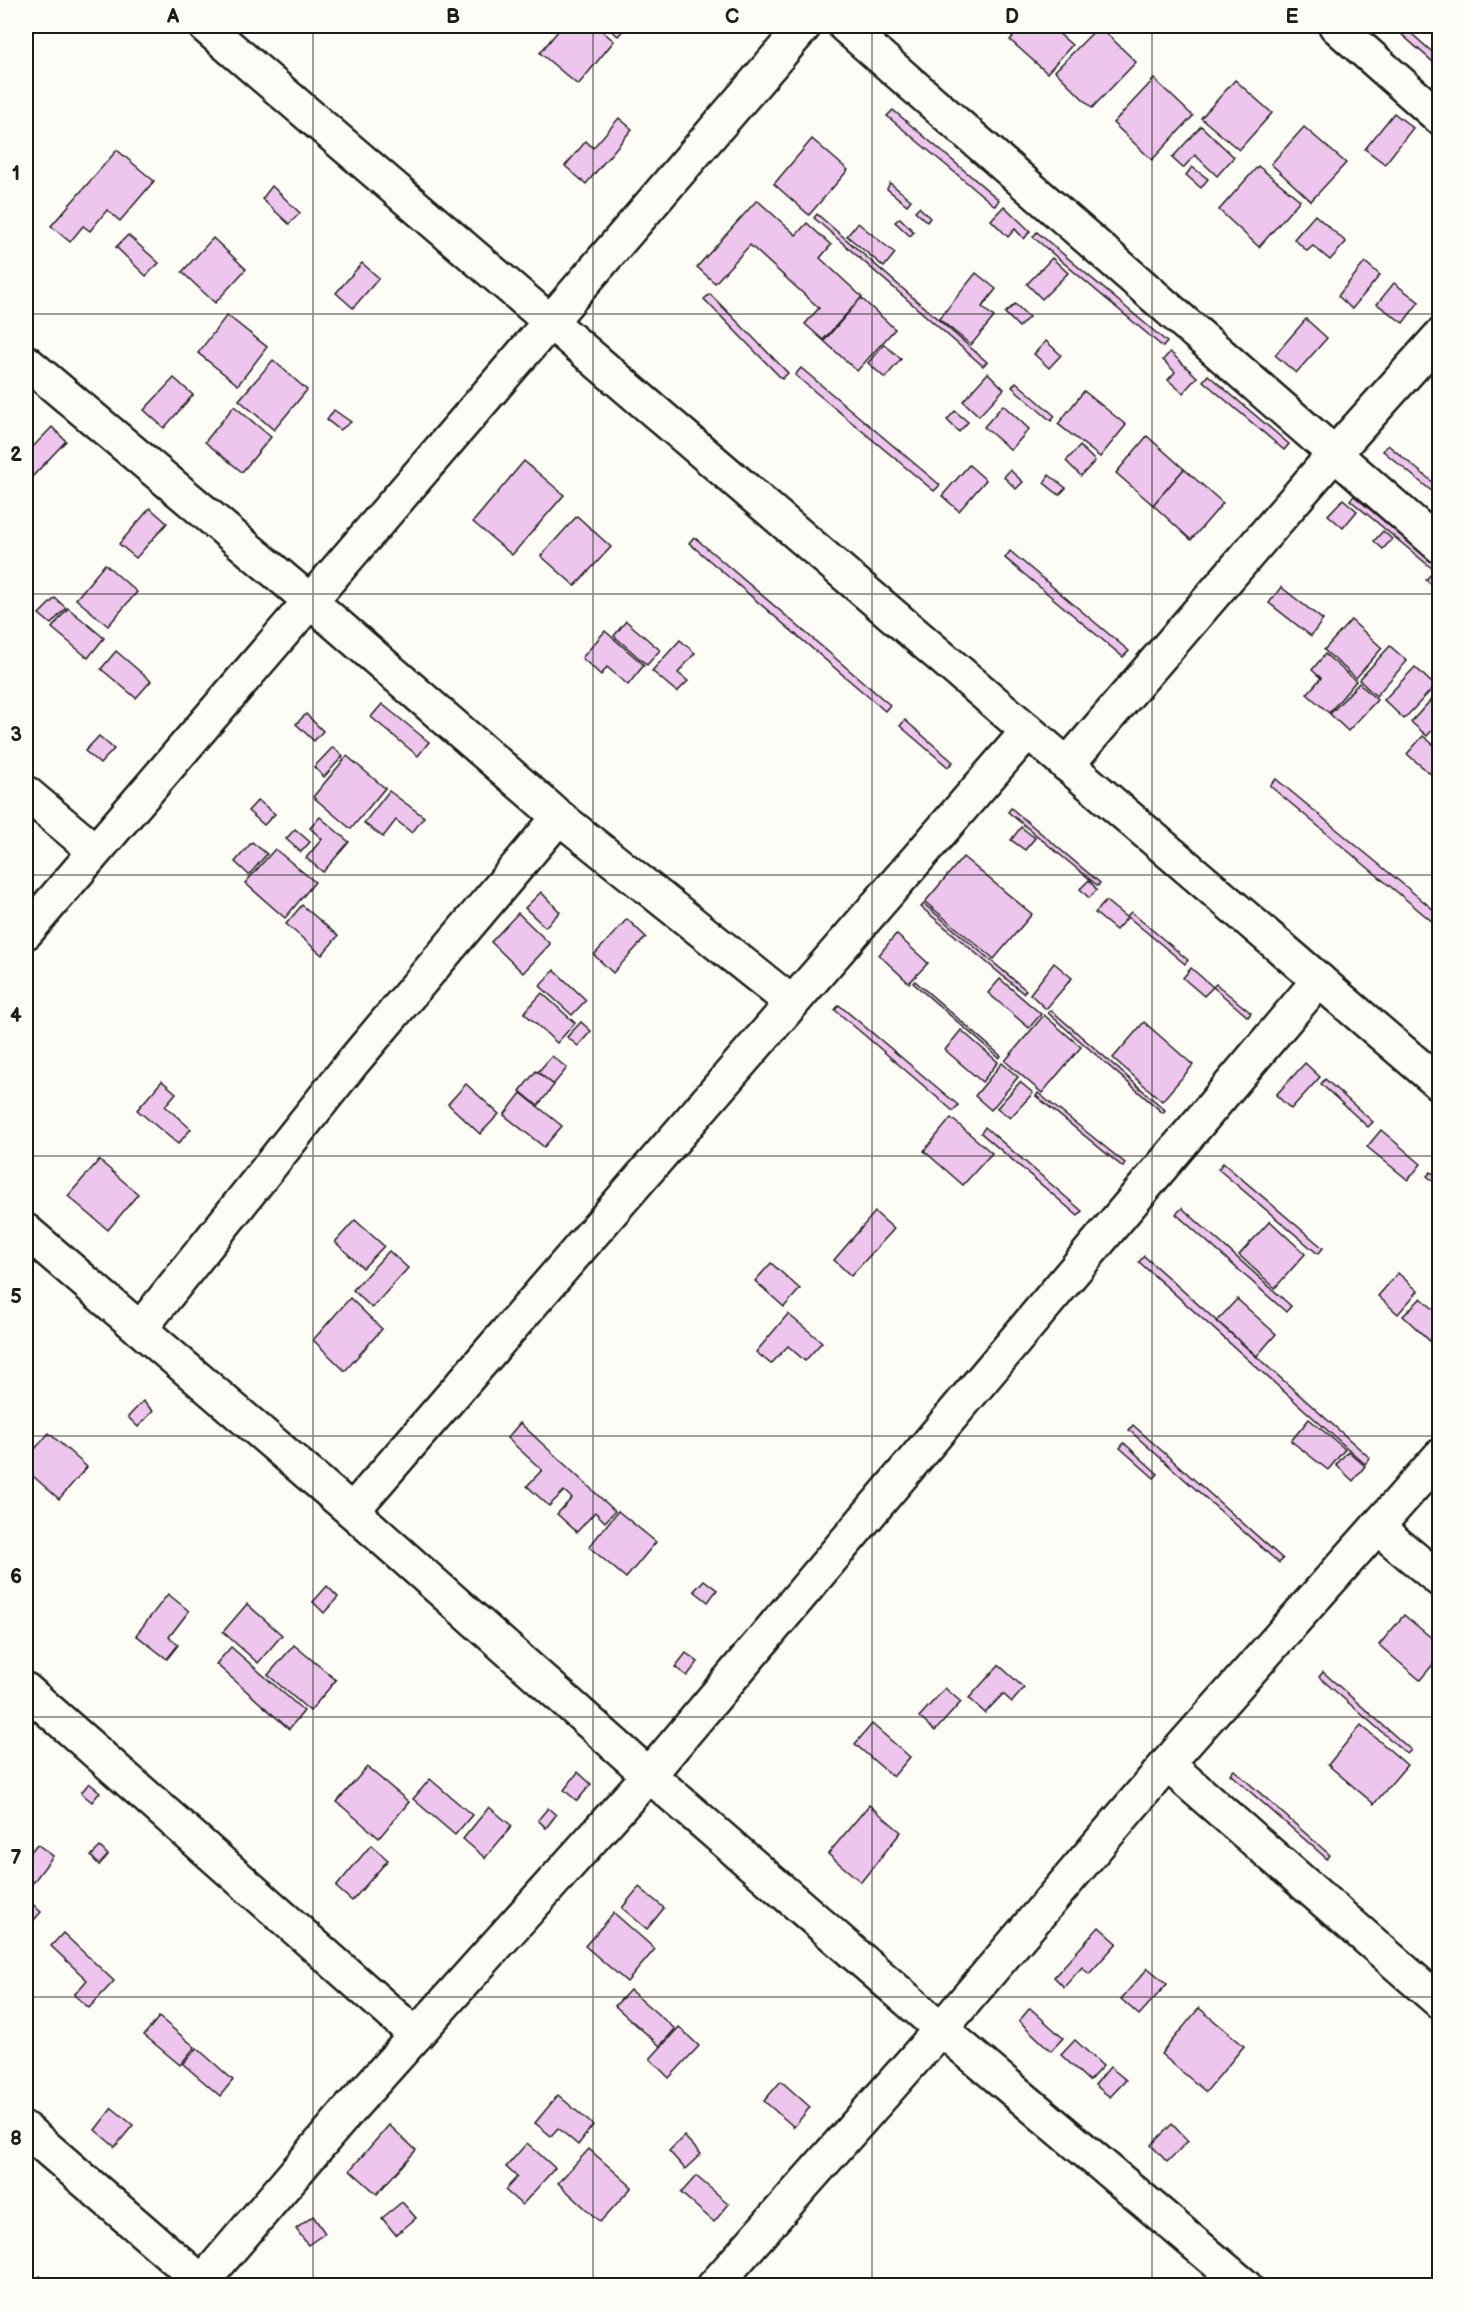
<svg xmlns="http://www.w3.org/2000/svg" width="1465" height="2311" font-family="'Balsamiq Sans',sans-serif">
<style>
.building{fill:#eec5ed;stroke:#1c1c1c;stroke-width:1.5}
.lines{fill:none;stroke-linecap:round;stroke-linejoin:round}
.minor-casing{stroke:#1c1c1c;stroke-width:38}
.minor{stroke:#fdfcf7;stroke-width:33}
.grid{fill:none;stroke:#1c1c1c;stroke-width:1.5;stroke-opacity:0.55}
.neatline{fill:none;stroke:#1c1c1c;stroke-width:2}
.grid-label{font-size:20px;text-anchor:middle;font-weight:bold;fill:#1c1c1c}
</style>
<rect width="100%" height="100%" fill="#fdfcf7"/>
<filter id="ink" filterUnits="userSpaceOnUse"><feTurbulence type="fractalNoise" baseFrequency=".0167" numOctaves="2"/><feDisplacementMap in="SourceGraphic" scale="12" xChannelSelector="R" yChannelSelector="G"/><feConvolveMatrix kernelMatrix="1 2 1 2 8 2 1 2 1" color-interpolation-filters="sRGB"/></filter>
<g filter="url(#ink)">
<g class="building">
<polygon points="562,26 596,26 614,41 578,85 540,53"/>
<polygon points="605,26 627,26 618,36"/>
<polygon points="1023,26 1050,26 1072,45 1047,73 1010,40"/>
<polygon points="1099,26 1136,62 1092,108 1055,71"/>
<polygon points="1392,26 1403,26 1440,59 1440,68"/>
<polygon points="1154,79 1193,116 1152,160 1113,123"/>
<polygon points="1235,80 1272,113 1239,150 1201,118"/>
<polygon points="893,110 999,200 995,206 887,116"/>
<polygon points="1394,113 1413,128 1385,164 1365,149"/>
<polygon points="619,118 632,129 586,184 565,166 586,141 593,148"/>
<polygon points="1201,126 1234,157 1217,176 1195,155 1183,168 1172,158"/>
<polygon points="1304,127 1346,163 1311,201 1271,164"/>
<polygon points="812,139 848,170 809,215 774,184"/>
<polygon points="117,150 154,181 120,221 107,210 90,231 83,226 70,242 51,226"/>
<polygon points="1258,166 1300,200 1259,247 1219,210"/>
<polygon points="1192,167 1208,179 1201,188 1186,175"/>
<polygon points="890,183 911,200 907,205 887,189"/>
<polygon points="272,186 300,213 289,224 262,199"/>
<polygon points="757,200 796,235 807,223 831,245 820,258 862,297 823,340 805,324 819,308 750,245 715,283 697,267"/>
<polygon points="1004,206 1030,231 1024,239 1015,229 1008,237 991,220"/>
<polygon points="919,207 930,218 927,222 915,211"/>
<polygon points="817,214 987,362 983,366 814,218"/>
<polygon points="1315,215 1346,242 1330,260 1313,246 1307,251 1294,239"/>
<polygon points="900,218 914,232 910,236 895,222"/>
<polygon points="858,223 895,253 884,267 847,236"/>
<polygon points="1037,232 1167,342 1163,347 1033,237"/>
<polygon points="128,235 159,263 146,276 116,247"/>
<polygon points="213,238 246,269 215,303 182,272"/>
<polygon points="1052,258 1068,273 1042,299 1027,284"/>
<polygon points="1365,262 1380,275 1352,309 1338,296"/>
<polygon points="362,263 379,278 353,308 336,293"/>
<polygon points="976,273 996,289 982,307 994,317 971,345 939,319"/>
<polygon points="1394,283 1419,302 1403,323 1377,304"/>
<polygon points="710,294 788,373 782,379 704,299"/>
<polygon points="861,298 895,329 857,371 824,341"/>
<polygon points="1015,304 1029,317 1019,327 1005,313"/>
<polygon points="227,315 267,347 238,385 198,353"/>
<polygon points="1306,319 1327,338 1296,373 1275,355"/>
<polygon points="1046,341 1061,355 1049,368 1034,354"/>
<polygon points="884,344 901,359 885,378 868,363"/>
<polygon points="1170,352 1197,377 1183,393 1168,380 1175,372 1163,360"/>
<polygon points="273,360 307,390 274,430 239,400"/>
<polygon points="801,368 940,485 934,491 795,375"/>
<polygon points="988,373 1004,389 979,416 963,401"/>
<polygon points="1208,375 1289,444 1284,450 1203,381"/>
<polygon points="174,378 193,395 164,428 144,410"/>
<polygon points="1016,382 1055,416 1051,421 1012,387"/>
<polygon points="1084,391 1126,425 1100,457 1058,424"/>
<polygon points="1003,405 1029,429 1011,450 984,427"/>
<polygon points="234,406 271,437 242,472 205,442"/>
<polygon points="334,410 351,422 340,430 327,420"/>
<polygon points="955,411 968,422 959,432 947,420"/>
<polygon points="52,427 66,441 30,479 26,474 26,454"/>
<polygon points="1147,436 1184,469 1153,505 1116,473"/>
<polygon points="1388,445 1440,488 1440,498 1383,451"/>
<polygon points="1080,446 1095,461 1081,476 1066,461"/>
<polygon points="524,461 564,495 512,555 473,522"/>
<polygon points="969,465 986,480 959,511 942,496"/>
<polygon points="1184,469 1223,503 1191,540 1153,505"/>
<polygon points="1010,470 1023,482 1016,489 1004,477"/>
<polygon points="1049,475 1066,488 1059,495 1044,483"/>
<polygon points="1354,496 1440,568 1440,575 1350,500"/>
<polygon points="1343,499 1357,511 1343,528 1328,515"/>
<polygon points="150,508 167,523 136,558 119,544"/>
<polygon points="577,516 611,547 575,586 541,556"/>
<polygon points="1383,531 1392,539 1383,549 1374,541"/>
<polygon points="694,537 890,705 885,711 689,543"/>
<polygon points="1010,551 1129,651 1123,657 1005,558"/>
<polygon points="105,564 137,592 108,626 76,599"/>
<polygon points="1432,573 1440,580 1435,588 1426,580"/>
<polygon points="1281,587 1323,620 1311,636 1269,603"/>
<polygon points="55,598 66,608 51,624 39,614"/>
<polygon points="68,608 104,638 88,658 52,628"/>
<polygon points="1351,620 1382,648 1356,678 1324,650"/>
<polygon points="626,621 660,650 647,665 614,636"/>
<polygon points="605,631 644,665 628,685 607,667 601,675 582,658"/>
<polygon points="680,640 695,653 678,673 688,681 677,692 652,671"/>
<polygon points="1390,646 1407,661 1376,696 1359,680"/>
<polygon points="116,651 151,681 136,698 101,669"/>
<polygon points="1325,654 1356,681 1329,713 1307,694 1321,678 1312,670"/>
<polygon points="1415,667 1435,686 1404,719 1384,700"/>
<polygon points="1359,683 1377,700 1348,731 1330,714"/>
<polygon points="1440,690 1440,722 1427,736 1411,722"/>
<polygon points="382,704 429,742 418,756 371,717"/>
<polygon points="306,714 323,731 314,741 296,724"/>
<polygon points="905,720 953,762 948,767 900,726"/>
<polygon points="99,736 114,749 100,764 85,751"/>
<polygon points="1423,736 1440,750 1439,781 1407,754"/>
<polygon points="333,747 343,756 324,777 314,767"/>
<polygon points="347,756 385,788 351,829 313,797"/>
<polygon points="1276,779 1440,915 1440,928 1270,786"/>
<polygon points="389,791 424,817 412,833 396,820 383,837 364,823"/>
<polygon points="258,800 275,814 264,825 248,811"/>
<polygon points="1011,808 1100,883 1098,886 1008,812"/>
<polygon points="320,817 349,842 323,872 306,858 322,839 310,828"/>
<polygon points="1021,827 1035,838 1025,850 1011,840"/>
<polygon points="295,829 310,842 301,852 286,839"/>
<polygon points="252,842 267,854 249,875 235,862"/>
<polygon points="275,849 315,882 285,918 245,883"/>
<polygon points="963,857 1032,914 994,959 925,902"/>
<polygon points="1089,880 1097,890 1089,898 1080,889"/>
<polygon points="541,892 560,912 545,927 525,908"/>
<polygon points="1106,901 1127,918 1116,930 1095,913"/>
<polygon points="924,904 1026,990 1023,993 921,907"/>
<polygon points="302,905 338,936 322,955 286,924"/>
<polygon points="1131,912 1188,960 1185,964 1127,916"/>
<polygon points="518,913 550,944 523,973 491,942"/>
<polygon points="627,919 646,937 613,973 594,955"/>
<polygon points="896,934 928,963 909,983 879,955"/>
<polygon points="1054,963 1072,978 1046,1009 1030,994"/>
<polygon points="1191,968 1213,987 1204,996 1183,978"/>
<polygon points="554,970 586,1000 572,1015 540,986"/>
<polygon points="1000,979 1041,1014 1029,1028 988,993"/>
<polygon points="915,981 1001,1056 999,1058 913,983"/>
<polygon points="1216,984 1251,1013 1248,1017 1213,987"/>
<polygon points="542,993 575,1023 557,1043 524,1013"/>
<polygon points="839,1005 958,1105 953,1111 835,1010"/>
<polygon points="1051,1010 1165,1110 1163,1113 1048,1013"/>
<polygon points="1044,1015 1081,1047 1042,1093 1005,1061"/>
<polygon points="581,1022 591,1031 578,1046 567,1037"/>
<polygon points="1144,1022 1193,1065 1162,1101 1113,1058"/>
<polygon points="961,1030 998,1062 982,1082 945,1050"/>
<polygon points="552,1056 567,1068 553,1085 538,1072"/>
<polygon points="1002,1063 1018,1077 991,1110 975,1096"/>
<polygon points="1305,1063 1320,1077 1291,1109 1276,1095"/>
<polygon points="536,1071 554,1085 538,1106 520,1091"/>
<polygon points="1325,1079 1373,1122 1368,1127 1321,1084"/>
<polygon points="162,1081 176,1093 165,1106 191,1129 178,1144 137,1110"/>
<polygon points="1020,1082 1033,1093 1010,1118 997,1108"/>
<polygon points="466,1084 499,1114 480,1134 448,1104"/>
<polygon points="521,1093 562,1126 544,1147 504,1115"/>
<polygon points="1038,1093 1125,1163 1123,1167 1036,1096"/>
<polygon points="951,1118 992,1153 963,1185 924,1151"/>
<polygon points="985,1127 1082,1211 1078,1216 981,1133"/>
<polygon points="1381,1130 1421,1164 1408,1180 1367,1147"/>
<polygon points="99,1160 138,1194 108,1230 68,1196"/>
<polygon points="1223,1163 1323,1248 1318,1254 1218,1169"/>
<polygon points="1431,1172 1440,1179 1440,1187 1427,1176"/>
<polygon points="1182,1208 1291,1306 1286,1312 1176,1214"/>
<polygon points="875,1212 894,1229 851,1276 834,1260"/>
<polygon points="355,1220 384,1246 363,1268 335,1242"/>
<polygon points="1270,1221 1305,1254 1275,1288 1239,1255"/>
<polygon points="389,1251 408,1268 372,1308 353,1290"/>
<polygon points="1144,1256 1370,1458 1365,1464 1139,1262"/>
<polygon points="771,1263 800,1289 784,1307 755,1281"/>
<polygon points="1398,1273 1418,1291 1398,1314 1378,1296"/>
<polygon points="350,1298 382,1329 345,1371 313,1340"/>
<polygon points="1421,1298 1440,1315 1440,1338 1433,1344 1403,1316"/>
<polygon points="1237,1299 1276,1334 1257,1356 1217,1321"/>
<polygon points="788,1314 822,1342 805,1361 788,1346 771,1364 756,1352"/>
<polygon points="143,1401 153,1411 138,1427 128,1417"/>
<polygon points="1309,1419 1345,1449 1328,1470 1291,1441"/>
<polygon points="520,1423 615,1511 605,1522 595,1512 577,1532 557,1514 572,1498 564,1491 549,1506 527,1486 542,1470 507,1438"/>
<polygon points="1133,1425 1283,1559 1279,1563 1129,1430"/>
<polygon points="49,1433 87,1467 59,1499 26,1470 26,1459"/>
<polygon points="1124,1443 1158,1474 1154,1478 1120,1448"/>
<polygon points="1348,1451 1365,1466 1353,1481 1336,1465"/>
<polygon points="618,1511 656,1542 626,1578 589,1547"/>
<polygon points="704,1580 717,1590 708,1602 694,1591"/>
<polygon points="327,1586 338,1597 324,1613 313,1602"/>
<polygon points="168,1594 189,1611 169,1637 178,1645 167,1659 136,1635"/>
<polygon points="247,1604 282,1635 258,1663 223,1632"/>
<polygon points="1404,1615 1440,1645 1440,1656 1420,1680 1379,1645"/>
<polygon points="294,1645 336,1680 310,1711 268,1675"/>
<polygon points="231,1647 304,1711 289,1729 216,1664"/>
<polygon points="686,1653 698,1662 687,1676 675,1667"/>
<polygon points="999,1665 1024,1688 1012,1702 1003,1694 985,1713 969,1698"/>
<polygon points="1440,1668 1440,1683 1432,1676"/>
<polygon points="1323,1672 1411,1750 1407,1754 1319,1677"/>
<polygon points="945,1688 961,1702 935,1731 919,1717"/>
<polygon points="872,1724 910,1757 893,1777 855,1744"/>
<polygon points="1361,1725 1407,1765 1374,1804 1328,1765"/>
<polygon points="367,1767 409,1802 379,1838 337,1802"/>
<polygon points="1234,1770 1330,1855 1327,1859 1230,1774"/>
<polygon points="578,1772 591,1784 577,1801 564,1790"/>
<polygon points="430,1779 472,1815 455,1835 413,1799"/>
<polygon points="89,1783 100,1792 92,1802 81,1793"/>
<polygon points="869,1805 901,1832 861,1882 828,1854"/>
<polygon points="489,1807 512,1826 485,1858 463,1839"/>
<polygon points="548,1808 556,1815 546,1828 538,1820"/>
<polygon points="37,1844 53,1856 26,1892 26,1858"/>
<polygon points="371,1845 388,1860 352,1901 336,1887"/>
<polygon points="100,1847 108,1855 99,1865 91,1856"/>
<polygon points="639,1887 664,1908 647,1929 622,1908"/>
<polygon points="26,1898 41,1912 27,1928 26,1927"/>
<polygon points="614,1913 655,1949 627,1982 585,1946"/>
<polygon points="1099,1927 1117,1943 1089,1974 1082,1967 1064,1987 1054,1977"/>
<polygon points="63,1933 114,1981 89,2008 74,1995 87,1980 51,1946"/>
<polygon points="1148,1968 1167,1984 1139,2015 1121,1999"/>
<polygon points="630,1990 675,2029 660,2046 615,2006"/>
<polygon points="1030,2008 1063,2038 1051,2051 1019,2021"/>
<polygon points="1199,2008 1244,2046 1206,2092 1161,2054"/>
<polygon points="159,2017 195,2047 180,2065 144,2035"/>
<polygon points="679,2027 699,2046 669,2078 650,2059"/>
<polygon points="1075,2040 1103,2066 1089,2081 1061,2055"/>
<polygon points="197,2048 233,2080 220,2096 183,2064"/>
<polygon points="1110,2067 1126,2080 1110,2097 1095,2085"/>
<polygon points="781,2081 810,2107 794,2127 764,2101"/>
<polygon points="558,2095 593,2125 578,2145 558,2128 551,2136 535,2123"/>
<polygon points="112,2108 133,2125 115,2147 95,2130"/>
<polygon points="1172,2124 1188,2141 1167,2162 1151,2145"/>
<polygon points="389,2125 416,2150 377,2194 350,2170"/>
<polygon points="684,2136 701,2154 685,2169 669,2151"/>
<polygon points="527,2143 555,2168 522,2205 505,2190 517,2177 506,2167"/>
<polygon points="589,2149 632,2187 600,2222 558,2183"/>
<polygon points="696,2176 729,2204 714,2222 681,2193"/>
<polygon points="402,2202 416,2218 396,2235 382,2218"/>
<polygon points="313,2216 325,2233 308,2245 296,2229"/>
<polygon points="40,2276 50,2286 32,2286"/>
</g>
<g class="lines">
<defs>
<g id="minor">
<polyline points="205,26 1440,1084"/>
<polyline points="845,26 1440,546"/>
<polyline points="1336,26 1440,118"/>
<polyline points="26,362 310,601 559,817 792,1003"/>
<polyline points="1067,765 1335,453 1440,336"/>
<polyline points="26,793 95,851"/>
<polyline points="26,932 804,26"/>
<polyline points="26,1231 352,1511 649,1775 941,2029 1245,2286"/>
<polyline points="140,1329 352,1063 559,817"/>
<polyline points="352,1511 1028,731"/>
<polyline points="1377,1527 1440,1580"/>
<polyline points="26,1690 416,2035"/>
<polyline points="1167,1764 1440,2002"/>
<polyline points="26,2130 202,2282"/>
<polyline points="199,2286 347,2112 649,1775 1319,980"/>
<polyline points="714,2286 941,2029 1167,1764 1440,1456"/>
</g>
</defs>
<use href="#minor" class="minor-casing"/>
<use href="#minor" class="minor"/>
</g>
</g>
<path class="grid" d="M313,26V2286M593,26V2286M872,26V2286M1152,26V2286M26,314H1440M26,594H1440M26,875H1440M26,1156H1440M26,1436H1440M26,1717H1440M26,1997H1440"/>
<rect width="1465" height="2311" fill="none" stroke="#fdfcf7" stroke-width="66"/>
<rect x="33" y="33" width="1399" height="2245" class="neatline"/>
<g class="grid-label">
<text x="173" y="23">A</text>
<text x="453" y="23">B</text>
<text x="732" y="23">C</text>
<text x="1012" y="23">D</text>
<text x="1292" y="23">E</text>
<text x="16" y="180">1</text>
<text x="16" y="461">2</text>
<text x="16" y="741">3</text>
<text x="16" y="1022">4</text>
<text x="16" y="1303">5</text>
<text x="16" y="1583">6</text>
<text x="16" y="1864">7</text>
<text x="16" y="2145">8</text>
</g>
</svg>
